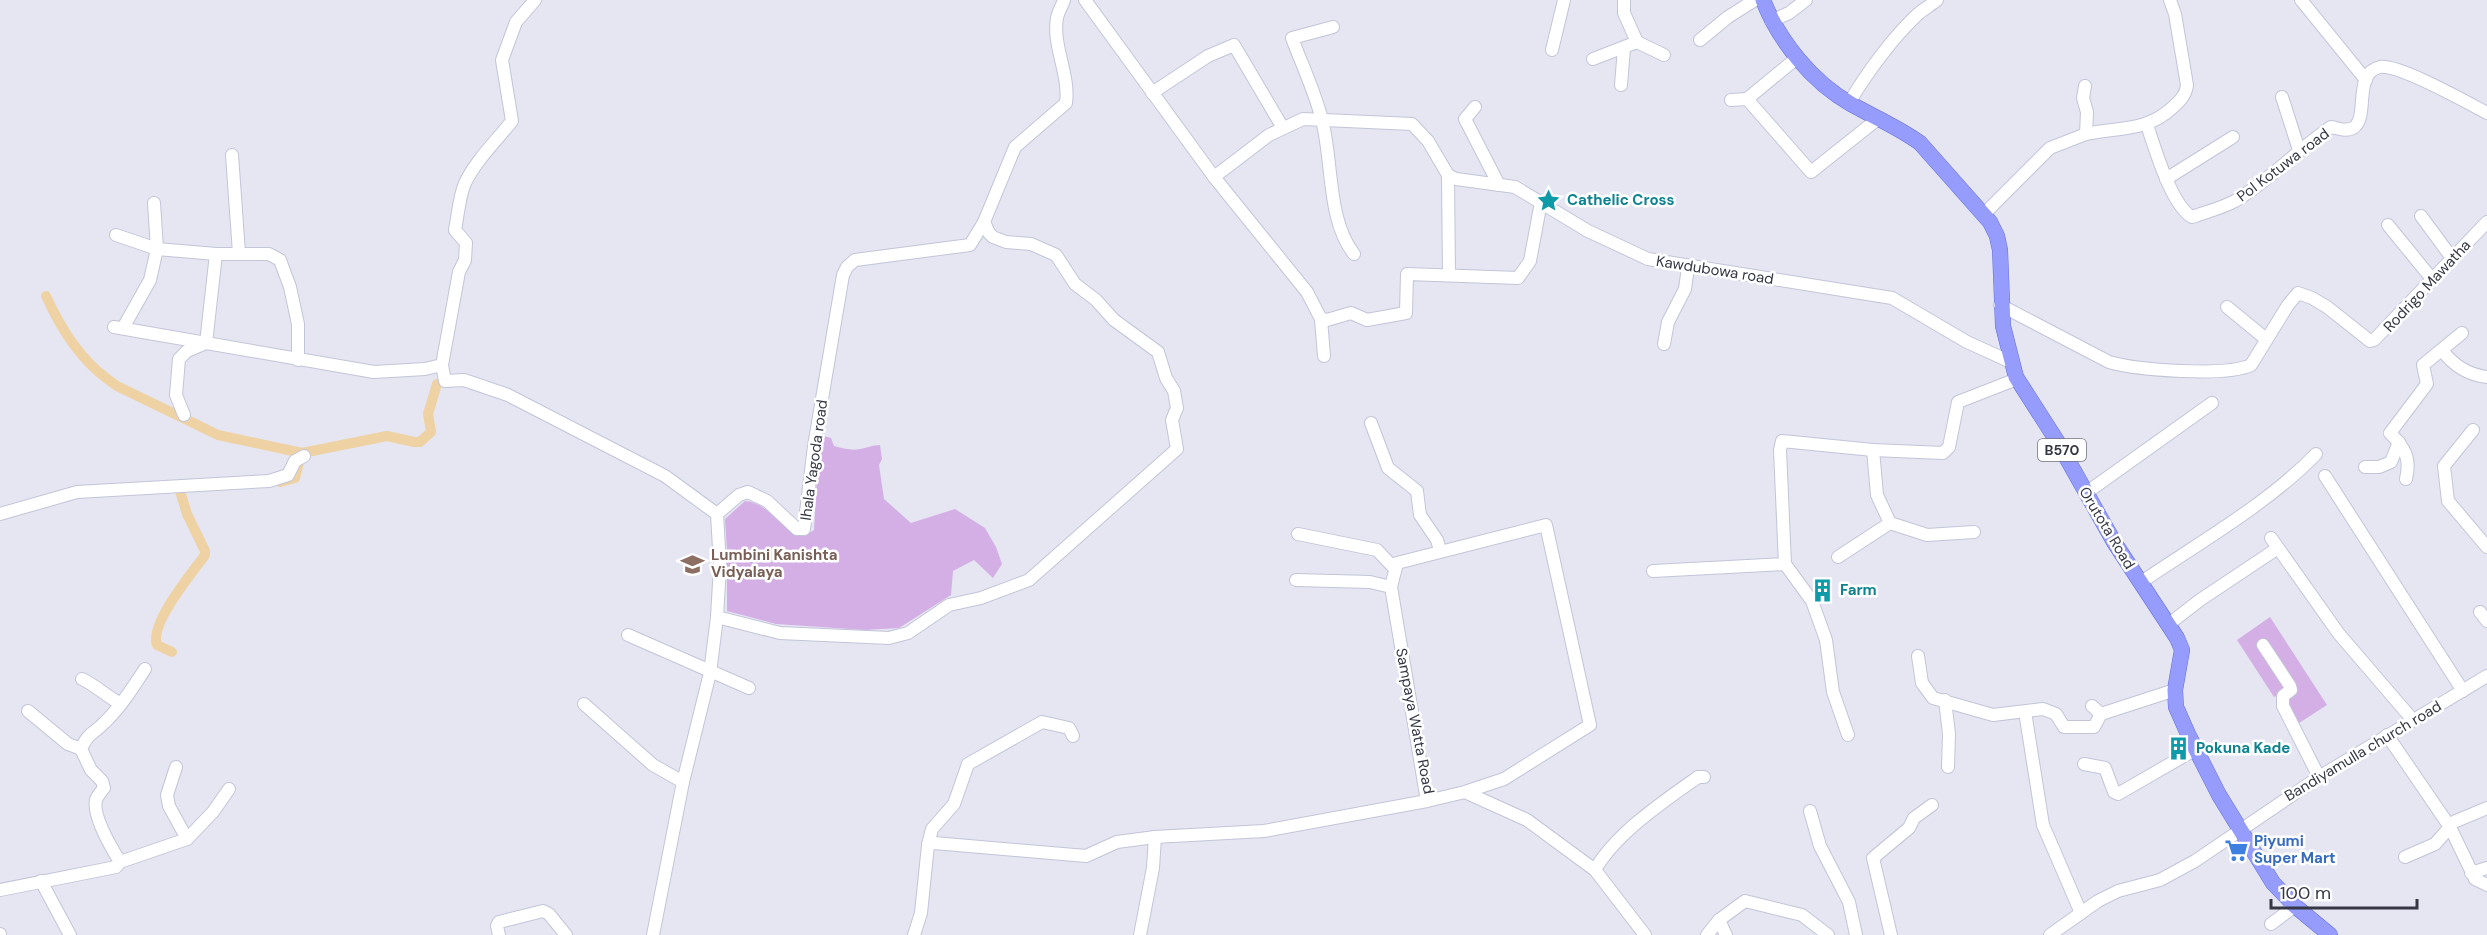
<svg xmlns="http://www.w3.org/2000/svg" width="2487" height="935" font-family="'DM Sans',sans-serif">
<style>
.green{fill:#d4afe5}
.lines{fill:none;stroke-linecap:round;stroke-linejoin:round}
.canal{stroke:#eed2a3;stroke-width:10}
.minor-casing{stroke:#c2c5d8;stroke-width:14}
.major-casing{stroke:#666fdf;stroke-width:16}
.minor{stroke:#fff;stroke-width:12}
.major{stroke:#959cfb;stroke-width:15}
.labels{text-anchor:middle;stroke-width:5;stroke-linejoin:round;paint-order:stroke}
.shield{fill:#fff;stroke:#72747c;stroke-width:1.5}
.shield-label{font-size:14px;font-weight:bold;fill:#353844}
.street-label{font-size:15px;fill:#353844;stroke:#fff}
.culture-label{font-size:15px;font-weight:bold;fill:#0d838f;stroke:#fff;text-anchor:start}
.education-label{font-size:15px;font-weight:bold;fill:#785e54;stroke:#fff;text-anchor:start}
.shop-label{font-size:15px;font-weight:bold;fill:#366cbe;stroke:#fff;text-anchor:start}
</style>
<rect width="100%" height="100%" fill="#e5e6f2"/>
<g class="green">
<path d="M824,436L831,438L834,446C842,448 852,451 860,449C867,448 872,445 880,445L882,459L879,465L884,499L911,523L955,509L985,528L996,547L1002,564L993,578L974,560L953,571L951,595L899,628L865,630L776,624L727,611V550L725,519L745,501C770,503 778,529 804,536L814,530L819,442Z"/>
<polygon points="2270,617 2327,705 2299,723 2280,694 2274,697 2237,640"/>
</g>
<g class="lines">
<g class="canal">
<path d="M46,296C60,327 78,357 106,378L117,386L218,435L302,453L387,436L414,442H420L431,432L428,414L437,384"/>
<polyline points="280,482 295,478 300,459"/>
<path d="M172,652L157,645C149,624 192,573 205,555V551L187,514L180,491"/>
</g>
<defs>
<g id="minor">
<path d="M535,0L516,22L502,60L512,121C497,140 476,160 465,183C459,197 458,215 455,230L466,243L465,260L459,272L442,365L445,381L464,380L508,395L665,476L717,514"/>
<polyline points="1085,0 1214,177 1307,292 1321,319 1324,356"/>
<polyline points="1624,0 1624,13 1637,42 1664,55"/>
<polyline points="2301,0 2366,80"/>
<polyline points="1771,21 1789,13 1806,0"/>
<path d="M1333,27L1292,38C1302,65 1315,92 1322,120C1333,162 1327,220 1354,254"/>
<polyline points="1700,40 1728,17 1755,0"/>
<polyline points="1552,50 1564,0"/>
<polyline points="1798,57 1747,99 1811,172 1879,118"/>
<polyline points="1593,59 1637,42"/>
<polyline points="1621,85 1624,48"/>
<polyline points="1152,93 1208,56 1234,45 1283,128"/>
<polyline points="2282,97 2299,150"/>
<polyline points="1731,100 1747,99"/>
<path d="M1849,103C1866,74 1893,37 1918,14C1924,9 1931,5 1937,0"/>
<polyline points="1475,107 1465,119 1499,185"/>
<path d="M2147,125C2155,148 2171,205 2192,217C2206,212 2222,208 2235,201C2270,180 2297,150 2331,127C2338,128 2346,132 2353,128C2370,118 2352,73 2380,67C2399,64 2468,103 2487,113"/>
<path d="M2086,134C2118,127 2146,132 2172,108C2180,101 2186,95 2187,85L2175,14L2170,0"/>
<polyline points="232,155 239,253"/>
<polyline points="1448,175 1449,275"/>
<polyline points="1214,177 1269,135 1303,119 1412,124 1428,141 1448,175 1456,179 1515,187 1588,231 1648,259 1892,298 1967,342 2011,362"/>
<polyline points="2166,179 2233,137"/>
<polyline points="1984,214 2050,148 2086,134 2087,112 2083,98 2085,86"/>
<polyline points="2421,216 2452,258"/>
<polyline points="2388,225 2432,279"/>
<polyline points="116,235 157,249 216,254 269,254 280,260 290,287 298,324 298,360"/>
<path d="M2000,305L2109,362C2137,370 2226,377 2251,365L2288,305L2298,293L2312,298L2327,307L2370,341L2374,340L2487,222"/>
<polyline points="2227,307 2266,339"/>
<polyline points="1321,319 1327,320 1351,313 1367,320 1406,313 1407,274 1518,278 1530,261 1541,202"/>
<polyline points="114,327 374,372 425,369 442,365"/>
<polyline points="123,328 150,280 157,249 154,203"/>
<polyline points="1664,344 1668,322 1685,289 1688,267"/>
<path d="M2442,350C2453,365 2469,375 2487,377"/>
<polyline points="184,415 176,395 179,359 187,351 206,343 216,254"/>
<polyline points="1371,423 1388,468 1417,491 1420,515 1437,540 1440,550"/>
<polyline points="2473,430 2444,466 2448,501 2487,547"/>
<polyline points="1873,450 1877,495 1890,523 1927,535 1974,532"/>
<polyline points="2365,467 2379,467 2391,462 2399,442"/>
<polyline points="2325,476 2463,691"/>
<path d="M2406,479C2411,458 2405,448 2390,433L2427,384L2423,365L2462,333"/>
<polyline points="2086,493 2212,403"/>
<polyline points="0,514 77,492 269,481 288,475 295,461 304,456"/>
<polyline points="1298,534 1377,550 1394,568"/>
<polyline points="2271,538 2339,634 2412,719"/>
<polyline points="1838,557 1890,523"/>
<polyline points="1785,564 1812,601 1826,640 1833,692 1848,735"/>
<polyline points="1653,571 1785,564 1780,450 1782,441 1873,450 1943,453 1949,447 1958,402 2017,379"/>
<polyline points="1296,580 1370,582 1391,587"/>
<path d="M2140,583C2197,544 2269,503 2316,454"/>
<polyline points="2480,612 2487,621"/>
<polyline points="717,617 780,633 889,638 908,633 949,605 981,598 1029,580 1177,449 1172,420 1177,408 1174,391 1166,378 1158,352 1114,320 1096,300 1075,284 1056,255 1031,244 1006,242 993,237 989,233 984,222"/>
<polyline points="2169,624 2200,600 2278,548"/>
<polyline points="628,635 749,688"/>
<polyline points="2263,645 2290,686 2291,690 2283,696 2283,706 2319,777"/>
<polyline points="1918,656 1922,683 1933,698 1993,715 2043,709 2056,714 2064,727 2094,727 2101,714 2175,690"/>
<path d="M82,679C97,686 107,697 121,704"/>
<polyline points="1945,700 1949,734 1948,767"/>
<polyline points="584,704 653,765 683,782"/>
<polyline points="2092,706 2101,714"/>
<polyline points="28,711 68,744 81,749"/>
<polyline points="2026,718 2043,825 2081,913"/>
<polyline points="2387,735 2450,827 2435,844 2405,857"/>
<polyline points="2084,764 2105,768 2114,792 2118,794 2196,749"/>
<polyline points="176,767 167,795 169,806 187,839"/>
<polyline points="1465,792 1504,779 1590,725 1546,525 1397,563 1391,587 1427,801 1465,792 1527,820 1595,870 1645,935"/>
<polyline points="1810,811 1820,846 1849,902 1856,935"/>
<polyline points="2449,824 2487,808"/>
<polyline points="2450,827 2475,879 2487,885"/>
<polyline points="928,845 932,829 954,804 968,764 1042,722 1069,728 1073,736"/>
<polyline points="120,862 187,839 213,812 229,789"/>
<path d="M1595,870C1615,834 1664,801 1698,777H1704"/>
<polyline points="2471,873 2487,868"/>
<polyline points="41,881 70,935"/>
<path d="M0,890L116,867L120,862C112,849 92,816 96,800C97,796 101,792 104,788L102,781L91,770L81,749C89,731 93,735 105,722C121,707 133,687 145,669"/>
<polyline points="1719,920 1726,935"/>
<polyline points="2271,924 2295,906"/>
<polyline points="0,934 0,935"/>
<polyline points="499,935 497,926 499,922 543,911 549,914 566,935"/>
<path d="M653,935L683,782L710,673L717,617L720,566L717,514L739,495L748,492L767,501L797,529H804L814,446L843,275L847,267L855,260L970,245L984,222L1015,147L1066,103C1070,75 1052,45 1057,18C1058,12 1062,6 1064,0"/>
<polyline points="914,935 921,913 928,845 934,843 1086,856 1117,842 1155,837 1264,831 1427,801"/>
<polyline points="1140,935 1153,868 1155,837"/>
<polyline points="1707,935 1719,920 1745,901 1802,915 1828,935"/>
<polyline points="1891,935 1873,858 1909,828 1914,818 1932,805"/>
<polyline points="2050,935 2098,901 2118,891 2160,880 2195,861 2319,777 2487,676"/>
</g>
<path id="major" d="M1763,0C1779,41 1812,82 1851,104C1874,117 1898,127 1920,143L1990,222L1997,236L2000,250L2003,326L2016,377L2057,441L2114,542L2177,638L2182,650L2175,690L2176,707L2188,734L2219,795L2273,883L2295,906L2330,935"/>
</defs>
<use href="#minor" class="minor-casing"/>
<use href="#major" class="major-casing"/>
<use href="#minor" class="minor"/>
<use href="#major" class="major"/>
</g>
<defs>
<symbol id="sight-bare" viewBox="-9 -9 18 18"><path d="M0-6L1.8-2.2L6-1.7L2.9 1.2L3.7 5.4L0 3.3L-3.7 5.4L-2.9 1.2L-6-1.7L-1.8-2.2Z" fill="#0f9aa8" stroke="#fff" stroke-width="2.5" paint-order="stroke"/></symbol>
<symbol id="school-bare" viewBox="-9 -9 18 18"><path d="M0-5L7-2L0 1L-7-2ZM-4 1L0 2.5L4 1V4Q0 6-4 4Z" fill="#8d6e63" stroke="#fff" stroke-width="2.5" paint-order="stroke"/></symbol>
<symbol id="building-bare" viewBox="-9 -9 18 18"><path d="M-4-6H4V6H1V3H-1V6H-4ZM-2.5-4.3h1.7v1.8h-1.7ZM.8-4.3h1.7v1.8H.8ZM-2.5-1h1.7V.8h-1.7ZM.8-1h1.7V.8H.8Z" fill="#0f9aa8" stroke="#fff" stroke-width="2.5" paint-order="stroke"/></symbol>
<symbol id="supermarket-bare" viewBox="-9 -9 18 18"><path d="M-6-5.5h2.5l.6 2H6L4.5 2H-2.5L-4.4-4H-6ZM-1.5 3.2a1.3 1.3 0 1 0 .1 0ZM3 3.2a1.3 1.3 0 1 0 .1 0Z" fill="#3f7fe0" stroke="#fff" stroke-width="2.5" paint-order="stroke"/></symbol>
</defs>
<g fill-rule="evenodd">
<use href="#sight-bare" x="1532" y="184" width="33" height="33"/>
<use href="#school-bare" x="676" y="548" width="33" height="33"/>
<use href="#building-bare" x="1806" y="574" width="33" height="33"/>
<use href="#building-bare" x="2162" y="732" width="33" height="33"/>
<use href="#supermarket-bare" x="2220" y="834" width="33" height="33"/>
</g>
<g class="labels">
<rect class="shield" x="2038" y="439" width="48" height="22" rx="4.5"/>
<g class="shield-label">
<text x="2062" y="455">B570</text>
</g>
<g class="street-label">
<text transform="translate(2283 165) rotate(-37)" y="5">Pol Kotuwa road</text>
<text transform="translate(1715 270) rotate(9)" y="5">Kawdubowa road</text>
<text transform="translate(2427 286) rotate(-47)" y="5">Rodrigo Mawatha</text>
<text transform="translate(814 460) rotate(-82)" y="5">Ihala Yagoda road</text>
<text transform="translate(2107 528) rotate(59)" y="5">Orutota Road</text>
<text transform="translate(1415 721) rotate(79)" y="5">Sampaya Watta Road</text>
<text transform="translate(2363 751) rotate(-31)" y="5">Bandiyamulla church road</text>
</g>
<g class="culture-label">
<text x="1567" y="205">Cathelic Cross</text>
<text x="1840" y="595">Farm</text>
<text x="2196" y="753">Pokuna Kade</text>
</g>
<g class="education-label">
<text x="711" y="560">Lumbini Kanishta<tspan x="711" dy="17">Vidyalaya</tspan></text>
</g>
<g class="shop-label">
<text x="2254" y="846">Piyumi<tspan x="2254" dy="17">Super Mart</tspan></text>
</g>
</g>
<path d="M2271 899v9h146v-9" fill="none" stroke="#353844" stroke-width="3"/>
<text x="2280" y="899" font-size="18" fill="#353844" stroke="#ffffff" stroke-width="4.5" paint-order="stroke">100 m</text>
</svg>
